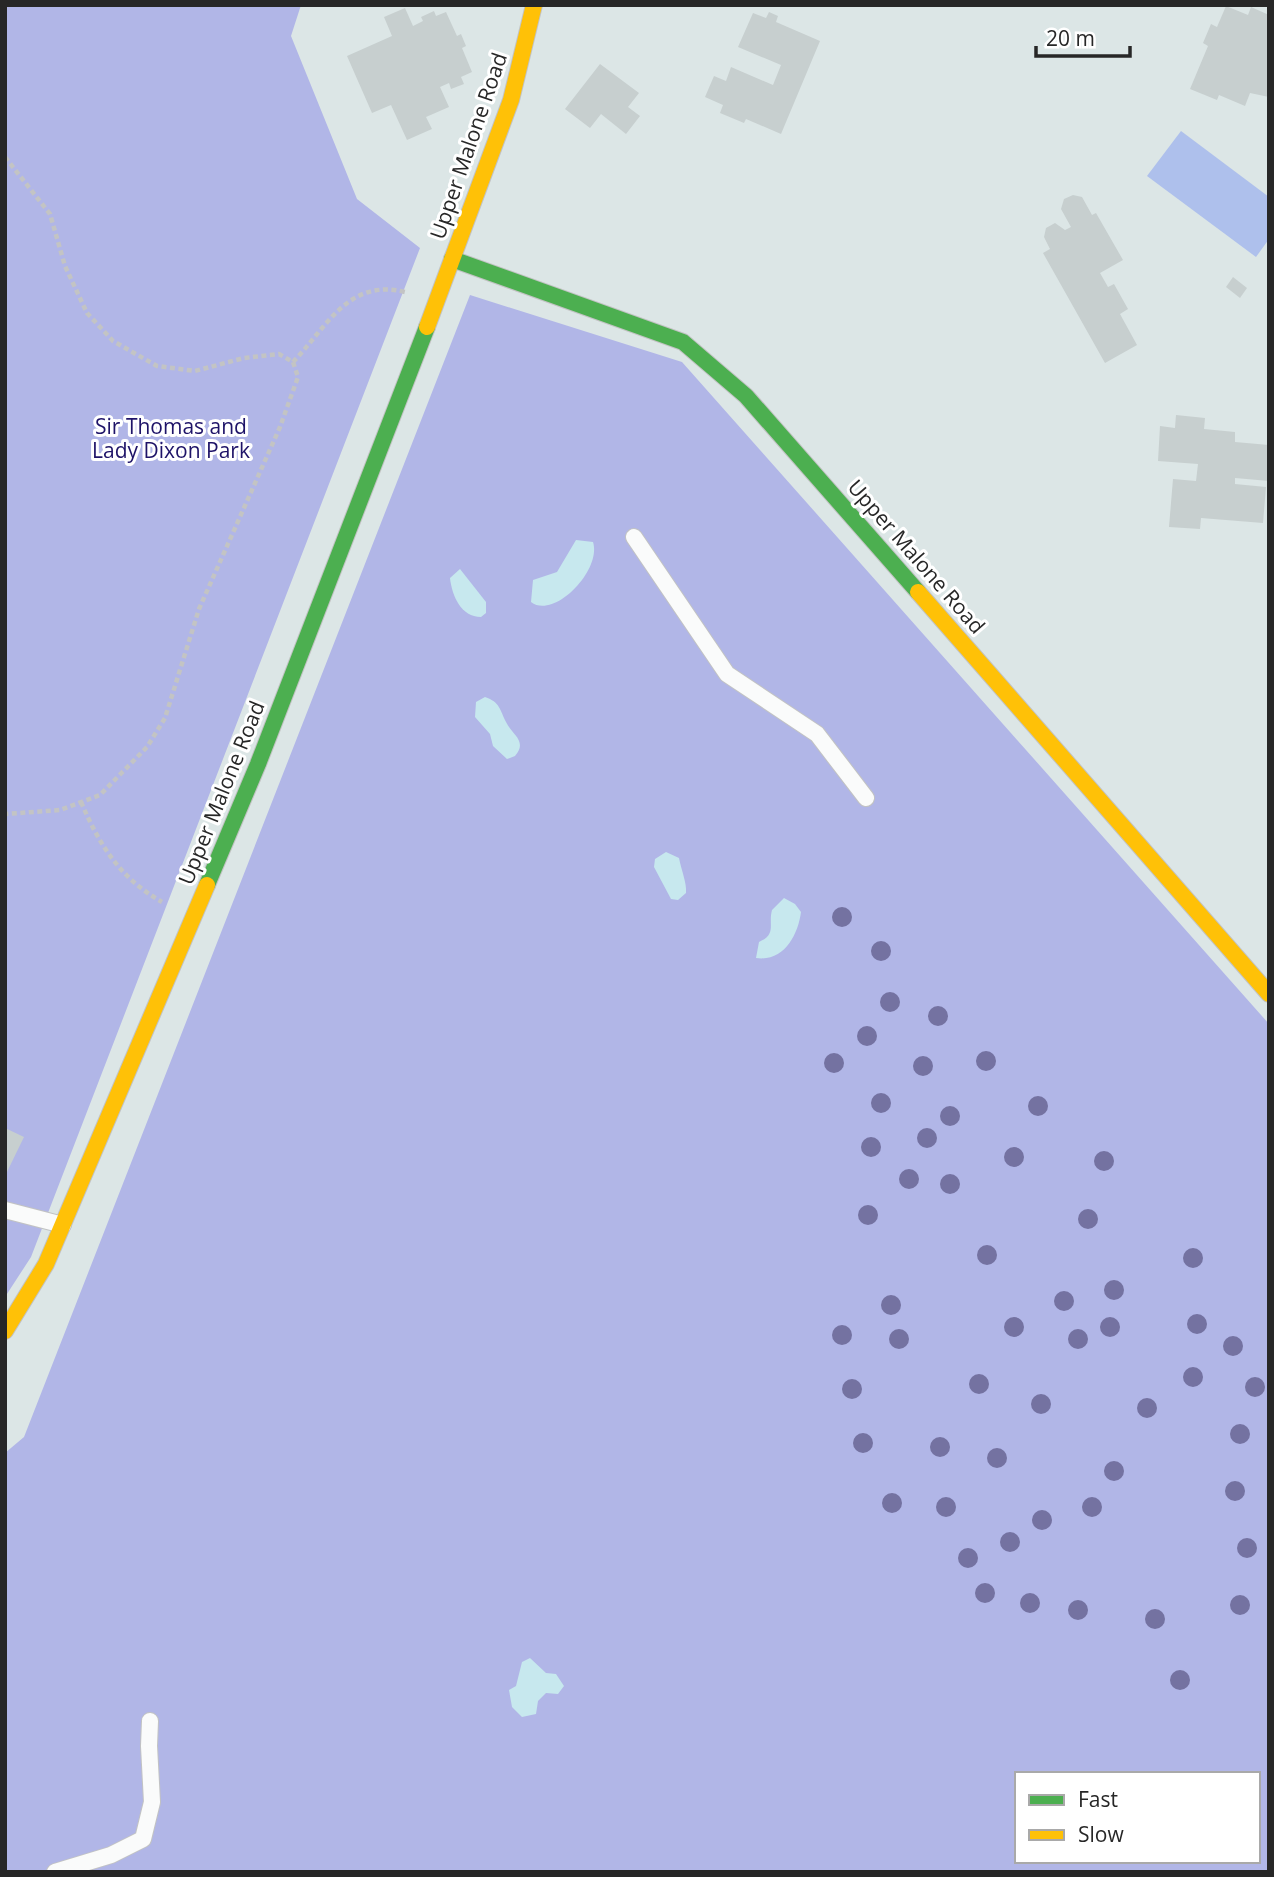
<svg xmlns="http://www.w3.org/2000/svg" width="1274" height="1877" font-family="'Open Sans',sans-serif">
<style>
.green{fill:#b1b6e7;fill-rule:evenodd}
.sand{fill:#c7e8ee}
.pitch{fill:#aec0ec}
.building{fill:#c7cfcf}
.lines{fill:none;stroke-linecap:round;stroke-linejoin:round}
.lane-casing{stroke:#c2c3c3;stroke-width:18}
.fast-casing{stroke:#c2c3c3;stroke-width:18}
.slow-casing{stroke:#c2c3c3;stroke-width:18}
.path{stroke:#c3c4c4;stroke-width:4.5;stroke-dasharray:5 3.5;stroke-linecap:butt}
.lane{stroke:#fafbfb;stroke-width:16}
.fast{stroke:#4caf50;stroke-width:16}
.slow{stroke:#ffc107;stroke-width:16}
.tree{fill:#7472a1}
.labels{text-anchor:middle;stroke-width:6;stroke-linejoin:round;paint-order:stroke}
.street-label{font-size:21px;fill:#272727;stroke:#fff}
.park-label{font-size:21px;fill:#1e1368;stroke:#fff}
</style>
<rect width="100%" height="100%" fill="#dce6e6"/>
<g class="green">
<polygon points="5,5 301,5 291,36 357,199 420,248 31,1257 5,1297"/>
<path d="M470,295L682,362L1269,1024V1872H5V1453L24,1437ZM1017,1774H1258V1861H1017Z"/>
</g>
<g class="sand">
<path d="M576,540L593,542C602,570 554,620 531,602L533,580L557,572Z"/>
<path d="M460,569L486,602V613L481,617C461,617 452,596 450,578Z"/>
<path d="M485,697C500,702 500,710 506,722C512,735 528,741 515,756L507,759L493,746L490,734L475,717L476,702Z"/>
<path d="M666,852L679,858C681,869 687,883 686,893L678,900L671,899L654,867L655,859Z"/>
<path d="M784,898L795,904L801,912C798,935 784,962 756,958L759,942C777,934 768,925 772,910Z"/>
<polygon points="530,1658 546,1673 556,1674 564,1686 558,1694 546,1693 538,1701 536,1714 522,1717 512,1707 509,1690 516,1686 522,1662"/>
</g>
<polygon class="pitch" points="1181,131 1269,197 1269,239 1256,257 1147,176"/>
<g class="building">
<polygon points="1226,6 1248,15 1251,7 1269,15 1269,97 1250,93 1245,106 1219,95 1217,100 1190,89 1208,46 1203,43 1211,24 1217,27"/>
<polygon points="405,8 413,26 423,21 421,17 434,11 436,16 446,12 457,36 461,34 466,46 462,48 472,72 461,77 464,84 451,89 449,83 440,87 449,107 426,117 432,129 407,140 391,105 372,113 347,56 392,36 384,17"/>
<polygon points="769,12 778,16 776,22 820,41 781,134 746,119 744,123 720,113 723,105 705,97 714,76 726,81 731,67 773,85 781,65 738,47 753,13 766,18"/>
<polygon points="600,64 639,93 628,107 640,116 626,134 601,114 590,128 565,109"/>
<polygon points="1073,195 1082,197 1092,215 1096,213 1123,260 1100,273 1108,287 1114,284 1128,309 1120,314 1137,345 1105,363 1043,253 1050,249 1044,237 1046,228 1055,223 1065,230 1071,227 1061,209 1064,199"/>
<polygon points="1233,277 1247,288 1240,298 1226,287"/>
<polygon points="1176,415 1205,418 1204,429 1235,432 1235,442 1269,445 1269,481 1235,478 1235,484 1266,487 1263,523 1201,518 1200,529 1169,527 1173,479 1196,481 1198,464 1158,461 1160,426 1175,428"/>
<polygon points="5,1128 24,1137 5,1176"/>
</g>
<g class="lines">
<defs>
<g id="lane">
<polyline points="634,537 727,674 817,734 866,798"/>
<polyline points="5,1210 63,1225"/>
<polyline points="55,1872 111,1855 143,1839 152,1802 149,1746 150,1721"/>
</g>
<g id="fast">
<polyline points="452,259 683,342 746,396 918,592"/>
<polyline points="207,885 258,764 427,327"/>
</g>
<g id="slow">
<polyline points="427,327 511,100 534,5"/>
<polyline points="918,592 1269,994"/>
<polyline points="5,1331 46,1264 207,885"/>
</g>
</defs>
<use href="#lane" class="lane-casing"/>
<use href="#fast" class="fast-casing"/>
<use href="#slow" class="slow-casing"/>
<g class="path">
<polyline points="5,157 50,214 65,266 87,313 113,341 157,366 195,371 244,358 279,354 293,362 298,377 280,427 199,609 165,718 147,747 100,795 60,810 5,814"/>
<path d="M293,362C327,327 348,278 405,292"/>
<path d="M81,802C100,846 120,878 162,902"/>
</g>
<use href="#lane" class="lane"/>
<use href="#fast" class="fast"/>
<use href="#slow" class="slow"/>
</g>
<g class="tree">
<circle cx="842" cy="917" r="10"/>
<circle cx="881" cy="951" r="10"/>
<circle cx="890" cy="1002" r="10"/>
<circle cx="938" cy="1016" r="10"/>
<circle cx="867" cy="1036" r="10"/>
<circle cx="986" cy="1061" r="10"/>
<circle cx="834" cy="1063" r="10"/>
<circle cx="923" cy="1066" r="10"/>
<circle cx="881" cy="1103" r="10"/>
<circle cx="1038" cy="1106" r="10"/>
<circle cx="950" cy="1116" r="10"/>
<circle cx="927" cy="1138" r="10"/>
<circle cx="871" cy="1147" r="10"/>
<circle cx="1014" cy="1157" r="10"/>
<circle cx="1104" cy="1161" r="10"/>
<circle cx="909" cy="1179" r="10"/>
<circle cx="950" cy="1184" r="10"/>
<circle cx="868" cy="1215" r="10"/>
<circle cx="1088" cy="1219" r="10"/>
<circle cx="987" cy="1255" r="10"/>
<circle cx="1193" cy="1258" r="10"/>
<circle cx="1114" cy="1290" r="10"/>
<circle cx="1064" cy="1301" r="10"/>
<circle cx="891" cy="1305" r="10"/>
<circle cx="1197" cy="1324" r="10"/>
<circle cx="1014" cy="1327" r="10"/>
<circle cx="1110" cy="1327" r="10"/>
<circle cx="842" cy="1335" r="10"/>
<circle cx="899" cy="1339" r="10"/>
<circle cx="1078" cy="1339" r="10"/>
<circle cx="1233" cy="1346" r="10"/>
<circle cx="1193" cy="1377" r="10"/>
<circle cx="979" cy="1384" r="10"/>
<circle cx="1255" cy="1387" r="10"/>
<circle cx="852" cy="1389" r="10"/>
<circle cx="1041" cy="1404" r="10"/>
<circle cx="1147" cy="1408" r="10"/>
<circle cx="1240" cy="1434" r="10"/>
<circle cx="863" cy="1443" r="10"/>
<circle cx="940" cy="1447" r="10"/>
<circle cx="997" cy="1458" r="10"/>
<circle cx="1114" cy="1471" r="10"/>
<circle cx="1235" cy="1491" r="10"/>
<circle cx="892" cy="1503" r="10"/>
<circle cx="946" cy="1507" r="10"/>
<circle cx="1092" cy="1507" r="10"/>
<circle cx="1042" cy="1520" r="10"/>
<circle cx="1010" cy="1542" r="10"/>
<circle cx="1247" cy="1548" r="10"/>
<circle cx="968" cy="1558" r="10"/>
<circle cx="985" cy="1593" r="10"/>
<circle cx="1030" cy="1603" r="10"/>
<circle cx="1240" cy="1605" r="10"/>
<circle cx="1078" cy="1610" r="10"/>
<circle cx="1155" cy="1619" r="10"/>
<circle cx="1180" cy="1680" r="10"/>
</g>
<g class="labels">
<g class="street-label">
<text transform="translate(469 146) rotate(-71)" y="7">Upper Malone Road</text>
<text transform="translate(916 557) rotate(49)" y="7">Upper Malone Road</text>
<text transform="translate(222 793) rotate(-68)" y="7">Upper Malone Road</text>
</g>
<g class="park-label">
<text x="171" y="434">Sir Thomas and<tspan x="171" dy="24">Lady Dixon Park</tspan></text>
</g>
</g>
<rect width="1274" height="1877" fill="none" stroke="#272727" stroke-width="14"/>
<rect x="1015" y="1772" width="245" height="91" fill="#ffffff" stroke="#a9a9a9" stroke-width="2"/>
<rect x="1029" y="1795" width="35" height="10" fill="#4caf50" stroke="#a9a9a9" stroke-width="2"/>
<text x="1078" y="1807" font-size="21" fill="#272727">Fast</text>
<rect x="1029" y="1830" width="35" height="10" fill="#ffc107" stroke="#a9a9a9" stroke-width="2"/>
<text x="1078" y="1842" font-size="21" fill="#272727">Slow</text>
<path d="M1036 46v10h94v-10" fill="none" stroke="#272727" stroke-width="3.5"/>
<text x="1046" y="46" font-size="21" fill="#272727" stroke="#ffffff" stroke-width="5" paint-order="stroke">20 m</text>
</svg>
